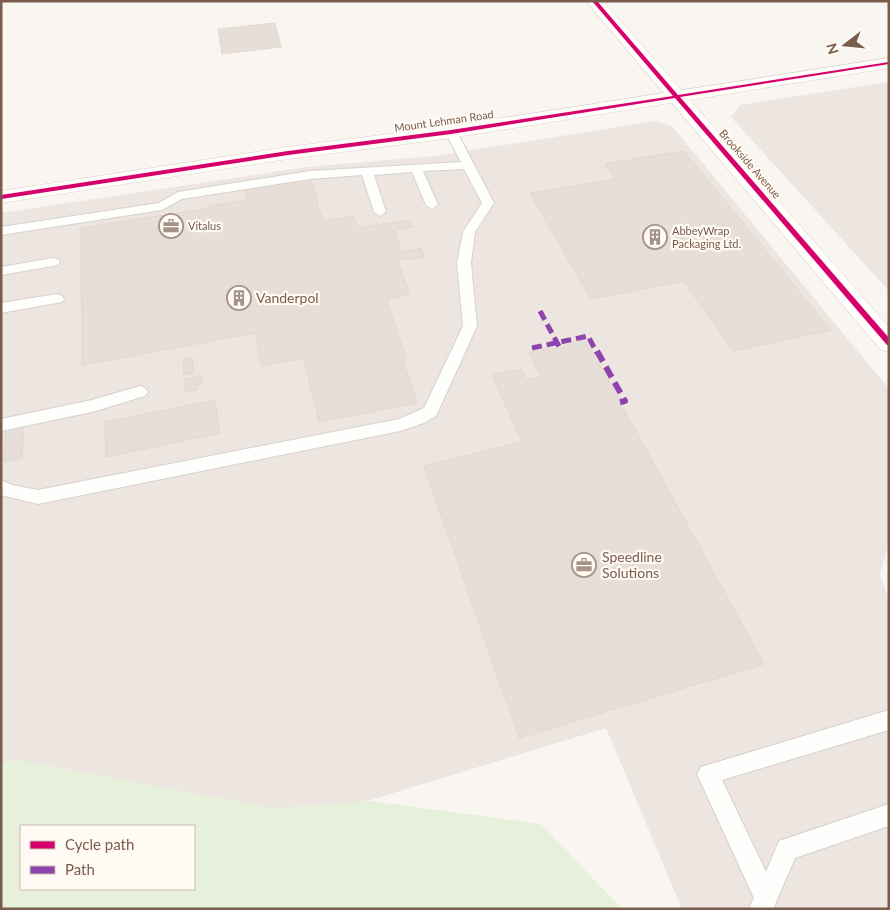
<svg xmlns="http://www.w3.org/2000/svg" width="890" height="910" font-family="Lato,sans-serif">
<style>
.industrial{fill:#ede5e0}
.green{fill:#e7f0db;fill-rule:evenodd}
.building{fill:#e6ded7;stroke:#e2d8d2}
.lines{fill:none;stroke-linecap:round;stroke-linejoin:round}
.lane-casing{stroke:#d7d1cb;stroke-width:2}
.street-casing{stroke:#d7d1cb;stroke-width:1}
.secondary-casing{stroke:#d9d2cb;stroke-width:1}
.lane{fill:#fefefd;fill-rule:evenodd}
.street{fill:#fefefd;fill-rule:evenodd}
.secondary{fill:#fefefd;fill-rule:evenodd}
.quiet-far1{stroke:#8e44ad;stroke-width:5;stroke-dasharray:10 5;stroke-linecap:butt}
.quiet{stroke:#8e44ad;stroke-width:6;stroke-dasharray:12 6;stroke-linecap:butt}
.cycleway-casing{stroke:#fffaf3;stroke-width:3}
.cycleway{fill:#d6006c;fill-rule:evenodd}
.labels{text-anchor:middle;stroke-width:4.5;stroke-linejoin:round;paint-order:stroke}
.far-street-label{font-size:11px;fill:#7a5c4d;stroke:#fffaf3}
.far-poi-label{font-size:11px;fill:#7a5c4d;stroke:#fffaf3;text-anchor:start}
.poi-label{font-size:14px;fill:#7a5c4d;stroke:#fffaf3;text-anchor:start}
</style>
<rect width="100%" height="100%" fill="#f9f5f0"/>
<g class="industrial">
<polygon points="889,82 889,291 731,117 740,105"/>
<polygon points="655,121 672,126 889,389 889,543 880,574 889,600 889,909 682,909 606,728 230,843 173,802 1,791 1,213 307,167 435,156"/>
</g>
<path class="green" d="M19,760L272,808L370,801L541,824L622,909H1V763ZM21,826H194V889H21Z"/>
<g class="building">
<polygon points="275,23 281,47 222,54 218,29"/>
<polygon points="684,151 831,330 733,351 684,281 591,299 530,193 615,179 605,164"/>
<polygon points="310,177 323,221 354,216 358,228 409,220 413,227 394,230 402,252 421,248 424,257 406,260 405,258 397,259 410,294 387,300 406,358 402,359 417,403 319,422 304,358 261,366 255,333 82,365 81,228 210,208 210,206 247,200 244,187"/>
<polygon points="586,340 764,664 519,738 424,466 522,442 492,375 521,369 526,380 541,377 529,353 550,348 563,348 568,344"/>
<polygon points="192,358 194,373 184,375 183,360"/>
<polygon points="202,376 202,384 198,385 198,390 185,392 184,379"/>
<polygon points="215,400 220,433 106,457 105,422"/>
<polygon points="24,424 22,458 4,462 6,427"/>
</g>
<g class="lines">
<defs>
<g id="lane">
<polygon points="451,129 457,132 494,203 475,232 471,263 477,326 436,416 424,423 400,431 38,504 1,495 1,480 12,485 38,490 399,419 424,408 463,326 457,263 463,232 482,203 464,169 423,171 438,205 432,209 426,205 412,172 374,175 386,212 380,216 374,212 362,175 310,179 182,199 162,210 1,235 1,227 159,203 178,192 310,171 461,162 445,132"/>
<polygon points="53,258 58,259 60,262 58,265 1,275 1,267"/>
<polygon points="57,294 62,296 64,299 62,302 1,313 1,303"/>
<polygon points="140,386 145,388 148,392 145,396 92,412 1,431 1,419 92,400"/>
<polygon points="889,710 889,730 722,780 766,872 779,841 889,804 889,826 795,858 773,909 749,909 754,898 697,774 701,767"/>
</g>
<polygon id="street" points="586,1 603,1 889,327 889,352 880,349"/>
<polygon id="secondary" points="889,58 889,68 451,138 288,159 1,203 1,191 288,147 451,126"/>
</defs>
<use href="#lane" class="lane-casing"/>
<use href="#street" class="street-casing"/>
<use href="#secondary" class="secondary-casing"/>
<use href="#lane" class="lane"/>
<use href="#street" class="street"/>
<use href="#secondary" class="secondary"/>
<g class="quiet-far1">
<polyline points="540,311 560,348"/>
<polyline points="532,348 588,336 597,353"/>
</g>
<polyline class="quiet" points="597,351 625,401 620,402"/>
<defs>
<polygon id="cycleway" points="592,1 597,1 678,95 889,62 889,64 680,97 889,338 889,345 887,345 675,98 451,134 288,155 1,199 1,195 288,151 451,130 673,96"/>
</defs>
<use href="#cycleway" class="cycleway-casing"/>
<use href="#cycleway" class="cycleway"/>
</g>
<defs>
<symbol id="office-ring" viewBox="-11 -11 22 22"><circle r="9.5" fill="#fffaf3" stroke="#a69286" stroke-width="1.5"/><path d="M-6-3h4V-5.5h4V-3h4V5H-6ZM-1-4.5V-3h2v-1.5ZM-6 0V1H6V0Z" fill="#a69286"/></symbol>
<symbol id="building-ring" viewBox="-11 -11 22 22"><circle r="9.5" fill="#fffaf3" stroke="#a69286" stroke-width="1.5"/><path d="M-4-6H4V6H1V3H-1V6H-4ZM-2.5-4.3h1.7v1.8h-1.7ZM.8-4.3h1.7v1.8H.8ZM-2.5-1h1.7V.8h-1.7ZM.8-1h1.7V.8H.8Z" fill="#a69286"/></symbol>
</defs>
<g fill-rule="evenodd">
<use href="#office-ring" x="157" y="212" width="28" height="28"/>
<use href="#building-ring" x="641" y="223" width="28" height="28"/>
<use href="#building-ring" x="225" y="284" width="28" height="28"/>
<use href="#office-ring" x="570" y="551" width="28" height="28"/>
</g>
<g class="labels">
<g class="far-street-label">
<text transform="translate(444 121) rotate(-8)" y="4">Mount Lehman Road</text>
<text transform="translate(750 164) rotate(49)" y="4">Brookside Avenue</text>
</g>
<g class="far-poi-label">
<text x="188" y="230">Vitalus</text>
<text x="672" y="235">AbbeyWrap<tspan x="672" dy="13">Packaging Ltd.</tspan></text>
</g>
<g class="poi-label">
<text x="256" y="303">Vanderpol</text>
<text x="602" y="562">Speedline<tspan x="602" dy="16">Solutions</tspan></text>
</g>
</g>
<rect width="890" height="910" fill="none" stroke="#7a5c4d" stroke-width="5"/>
<rect x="20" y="825" width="175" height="65" fill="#fffaf3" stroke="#cabbb1"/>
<rect x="30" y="841" width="25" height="8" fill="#d6006c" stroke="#cabbb1"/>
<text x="65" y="850" font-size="15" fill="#7a5c4d">Cycle path</text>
<rect x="30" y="866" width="25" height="8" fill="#8e44ad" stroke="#cabbb1"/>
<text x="65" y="875" font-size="15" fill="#7a5c4d">Path</text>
<g transform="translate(845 45) rotate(254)" stroke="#fffaf3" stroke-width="4" paint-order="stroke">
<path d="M0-4L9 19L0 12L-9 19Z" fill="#7a5c4d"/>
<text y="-8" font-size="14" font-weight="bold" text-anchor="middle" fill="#7a5c4d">N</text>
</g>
</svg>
